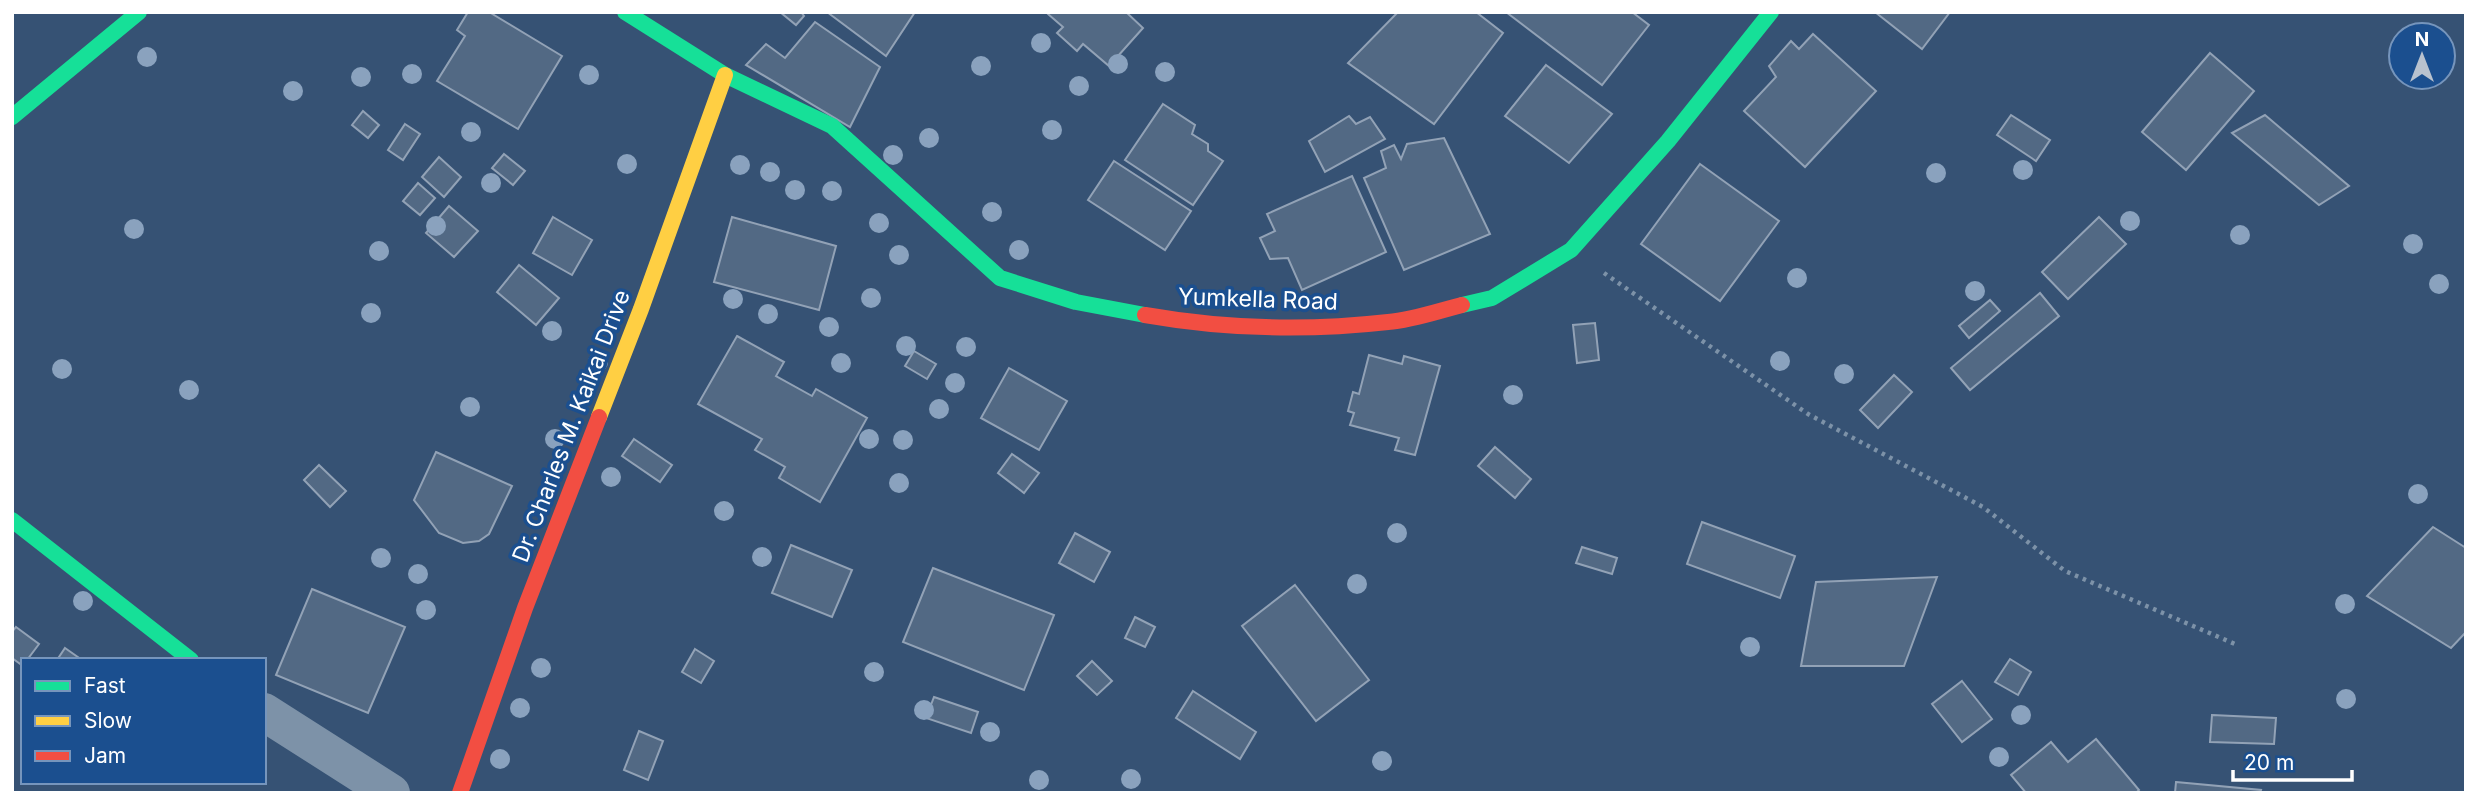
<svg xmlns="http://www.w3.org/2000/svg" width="2478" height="805" font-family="Inter,sans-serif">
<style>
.building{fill:#526984;stroke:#92a2b6;stroke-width:2}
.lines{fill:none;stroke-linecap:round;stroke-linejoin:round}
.path{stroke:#7d92a8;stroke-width:4.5;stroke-dasharray:3.5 5;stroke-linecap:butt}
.street{stroke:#7d92a8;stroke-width:38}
.fast{stroke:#16e098;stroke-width:16}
.slow{stroke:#ffcf43;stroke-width:16}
.jam{stroke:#f24e42;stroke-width:16}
.tree{fill:#8aa2be}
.labels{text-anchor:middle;stroke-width:7;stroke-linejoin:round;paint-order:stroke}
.street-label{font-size:23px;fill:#fff;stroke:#1b4f8f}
</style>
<rect width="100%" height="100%" fill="#365274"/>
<g class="building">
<polygon points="468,12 489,12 562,56 518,129 437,81 465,36 457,30"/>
<polygon points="780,12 801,12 804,16 796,25"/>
<polygon points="827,12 915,12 886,56"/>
<polygon points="1049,12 1126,12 1143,28 1109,66 1083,44 1077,51 1057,33 1063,27 1048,14"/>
<polygon points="1398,12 1476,12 1503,33 1434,124 1348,63"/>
<polygon points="1506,12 1632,12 1649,25 1602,85"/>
<polygon points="1875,12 1950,12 1922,49"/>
<polygon points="815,22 880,67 850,127 746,65 766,44 785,58"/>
<polygon points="1813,34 1876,91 1805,167 1744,111 1776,77 1769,66 1791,41 1799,49"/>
<polygon points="2210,53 2254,91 2186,170 2142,132"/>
<polygon points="1546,65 1612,114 1569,163 1505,116"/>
<polygon points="1163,104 1195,125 1192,134 1208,144 1208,151 1223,161 1193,205 1125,160"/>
<polygon points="363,111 379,125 368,138 352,125"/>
<polygon points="2011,115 2050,140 2036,161 1997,135"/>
<polygon points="2265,115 2349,186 2319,205 2232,133"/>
<polygon points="1349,116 1356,124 1370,117 1385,139 1325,172 1309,141"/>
<polygon points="405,124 420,134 403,160 388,150"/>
<polygon points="1444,138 1490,234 1404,270 1364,178 1386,168 1381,151 1394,145 1401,159 1407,144"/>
<polygon points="504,154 525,171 513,185 492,168"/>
<polygon points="439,157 461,177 444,197 422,177"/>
<polygon points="1114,161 1191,211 1165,250 1088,200"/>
<polygon points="1700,164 1779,221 1720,301 1641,244"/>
<polygon points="1352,176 1386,252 1302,290 1288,258 1270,259 1260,238 1275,231 1267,214"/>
<polygon points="418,183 435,198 420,215 403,201"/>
<polygon points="449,206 478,231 454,257 426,233"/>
<polygon points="553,217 592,240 572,275 533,253"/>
<polygon points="732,217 836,246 819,310 714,282"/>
<polygon points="2099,217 2126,244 2068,299 2042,272"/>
<polygon points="519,265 559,298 536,325 497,292"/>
<polygon points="2040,293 2059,316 1970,390 1951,368"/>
<polygon points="1990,300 2000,311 1969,338 1959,326"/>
<polygon points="1595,323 1599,360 1577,363 1573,325"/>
<polygon points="737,336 784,362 776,376 812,396 816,389 867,418 820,502 779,478 785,467 755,450 762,439 698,404"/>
<polygon points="914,351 936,364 927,379 905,366"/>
<polygon points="1369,355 1402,364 1404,356 1440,366 1415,455 1395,450 1399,438 1350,425 1354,413 1348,411 1353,392 1359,394"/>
<polygon points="1009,368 1067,401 1039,450 981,418"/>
<polygon points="1894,375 1912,392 1878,428 1860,410"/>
<polygon points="634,439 672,465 660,482 622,456"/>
<polygon points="1495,447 1531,479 1515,498 1478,466"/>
<polygon points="436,452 512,486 489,534 479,541 463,543 439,533 414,500"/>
<polygon points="1012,454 1039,473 1024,493 998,473"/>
<polygon points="319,465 346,491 330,507 304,480"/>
<polygon points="1702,522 1795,556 1780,598 1687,564"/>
<polygon points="2433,527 2466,548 2466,632 2451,648 2367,596"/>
<polygon points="1075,533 1110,552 1094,582 1059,563"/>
<polygon points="791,545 852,570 832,617 772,593"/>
<polygon points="1582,547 1617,558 1612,574 1576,563"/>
<polygon points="933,568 1054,615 1024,690 903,642"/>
<polygon points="1937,577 1904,666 1801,666 1816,582"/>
<polygon points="1295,585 1369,680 1316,721 1242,626"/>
<polygon points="312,589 405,627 368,713 276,675"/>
<polygon points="1135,617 1155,627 1145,647 1125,638"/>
<polygon points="16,627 39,644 27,660 23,660 23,666 12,658 12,632"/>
<polygon points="65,648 82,660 57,660"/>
<polygon points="695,649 714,661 701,683 682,672"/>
<polygon points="2010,659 2031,672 2018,695 1995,682"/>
<polygon points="1092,661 1112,681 1097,695 1077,676"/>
<polygon points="1962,681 1992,719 1962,742 1932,704"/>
<polygon points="1193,691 1256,732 1240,759 1176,718"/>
<polygon points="934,697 978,712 971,733 926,718"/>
<polygon points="2212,715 2276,718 2274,744 2210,742"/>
<polygon points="639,731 663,741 648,780 624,770"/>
<polygon points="2096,739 2139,790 2136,793 2026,793 2011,775 2051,742 2068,762"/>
<polygon points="2176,782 2261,790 2260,793 2175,793"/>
</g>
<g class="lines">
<polyline class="path" points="1604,273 1808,414 1983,507 2065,571 2235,644"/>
<polyline class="street" points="264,712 391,793"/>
<g class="fast">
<polyline points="625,12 725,75 832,126 1000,278 1076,302 1145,315"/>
<polyline points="12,117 139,12"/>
<polyline points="1462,305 1492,298 1571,250 1668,141 1771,12"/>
<polyline points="12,520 191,660"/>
</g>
<polyline class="slow" points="599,417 641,309 725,75"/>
<g class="jam">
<path d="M1145,315C1225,329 1308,331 1388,322C1413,320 1438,311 1462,305"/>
<polyline points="460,793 525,608 599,417"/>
</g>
</g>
<g class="tree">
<circle cx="1041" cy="43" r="10"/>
<circle cx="147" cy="57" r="10"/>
<circle cx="1118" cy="64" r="10"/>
<circle cx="981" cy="66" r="10"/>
<circle cx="1165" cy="72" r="10"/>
<circle cx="412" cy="74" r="10"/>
<circle cx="589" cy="75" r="10"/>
<circle cx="361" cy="77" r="10"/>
<circle cx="1079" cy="86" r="10"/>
<circle cx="293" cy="91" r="10"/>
<circle cx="1052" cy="130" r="10"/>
<circle cx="471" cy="132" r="10"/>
<circle cx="929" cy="138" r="10"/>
<circle cx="893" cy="155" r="10"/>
<circle cx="627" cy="164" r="10"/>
<circle cx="740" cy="165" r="10"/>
<circle cx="2023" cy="170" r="10"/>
<circle cx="770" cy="172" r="10"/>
<circle cx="1936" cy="173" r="10"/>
<circle cx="491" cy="183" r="10"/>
<circle cx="795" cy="190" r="10"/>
<circle cx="832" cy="191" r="10"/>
<circle cx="992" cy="212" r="10"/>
<circle cx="2130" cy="221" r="10"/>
<circle cx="879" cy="223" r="10"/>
<circle cx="436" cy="226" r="10"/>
<circle cx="134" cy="229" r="10"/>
<circle cx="2240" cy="235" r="10"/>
<circle cx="2413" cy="244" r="10"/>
<circle cx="1019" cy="250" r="10"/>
<circle cx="379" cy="251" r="10"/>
<circle cx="899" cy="255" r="10"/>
<circle cx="1797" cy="278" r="10"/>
<circle cx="2439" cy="284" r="10"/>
<circle cx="1975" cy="291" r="10"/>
<circle cx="871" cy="298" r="10"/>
<circle cx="733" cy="299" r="10"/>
<circle cx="371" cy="313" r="10"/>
<circle cx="768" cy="314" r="10"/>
<circle cx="829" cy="327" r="10"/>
<circle cx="552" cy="331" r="10"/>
<circle cx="906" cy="346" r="10"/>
<circle cx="966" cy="347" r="10"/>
<circle cx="1780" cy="361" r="10"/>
<circle cx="598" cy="362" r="10"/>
<circle cx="841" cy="363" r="10"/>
<circle cx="62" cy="369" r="10"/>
<circle cx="1844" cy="374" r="10"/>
<circle cx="955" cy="383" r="10"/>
<circle cx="189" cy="390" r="10"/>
<circle cx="1513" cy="395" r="10"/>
<circle cx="470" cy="407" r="10"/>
<circle cx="939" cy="409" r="10"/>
<circle cx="555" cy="439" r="10"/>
<circle cx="869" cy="439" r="10"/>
<circle cx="903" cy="440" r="10"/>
<circle cx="611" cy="477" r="10"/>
<circle cx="899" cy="483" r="10"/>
<circle cx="2418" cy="494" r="10"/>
<circle cx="724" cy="511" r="10"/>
<circle cx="1397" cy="533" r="10"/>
<circle cx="762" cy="557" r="10"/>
<circle cx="381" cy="558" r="10"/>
<circle cx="418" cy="574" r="10"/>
<circle cx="1357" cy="584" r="10"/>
<circle cx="83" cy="601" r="10"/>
<circle cx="2345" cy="604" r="10"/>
<circle cx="426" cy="610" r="10"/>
<circle cx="1750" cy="647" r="10"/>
<circle cx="541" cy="668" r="10"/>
<circle cx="874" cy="672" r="10"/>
<circle cx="2346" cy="699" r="10"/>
<circle cx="520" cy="708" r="10"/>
<circle cx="924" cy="710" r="10"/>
<circle cx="2021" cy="715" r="10"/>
<circle cx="990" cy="732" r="10"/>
<circle cx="1999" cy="757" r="10"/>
<circle cx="500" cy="759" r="10"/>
<circle cx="1382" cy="761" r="10"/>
<circle cx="1131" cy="779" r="10"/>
<circle cx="1039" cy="780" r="10"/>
</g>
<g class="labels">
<g class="street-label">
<text transform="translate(1258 299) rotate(2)" y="8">Yumkella Road</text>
<text transform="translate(571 426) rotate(-69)" y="8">Dr. Charles M. Kaikai Drive</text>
</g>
</g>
<rect width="2478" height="805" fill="none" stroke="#ffffff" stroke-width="28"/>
<rect x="21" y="658" width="245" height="126" fill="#1b4f8f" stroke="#7695bc" stroke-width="2"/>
<rect x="35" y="681" width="35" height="10" fill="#16e098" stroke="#7695bc" stroke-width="2"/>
<text x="84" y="693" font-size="21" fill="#ffffff">Fast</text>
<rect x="35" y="716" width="35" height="10" fill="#ffcf43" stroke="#7695bc" stroke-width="2"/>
<text x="84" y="728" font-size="21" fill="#ffffff">Slow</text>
<rect x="35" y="751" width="35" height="10" fill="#f24e42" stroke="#7695bc" stroke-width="2"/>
<text x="84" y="763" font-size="21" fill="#ffffff">Jam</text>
<g transform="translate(2422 56)"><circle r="33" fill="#1b4f8f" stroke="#7695bc" stroke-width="2"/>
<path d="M0-5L12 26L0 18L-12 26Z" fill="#b9c2ce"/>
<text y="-10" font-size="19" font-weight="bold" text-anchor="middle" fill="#ffffff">N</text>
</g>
<path d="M2233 770v10h119v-10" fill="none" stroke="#ffffff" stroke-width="3.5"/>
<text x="2244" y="770" font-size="21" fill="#ffffff" stroke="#1b4f8f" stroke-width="5" paint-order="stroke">20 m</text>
</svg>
